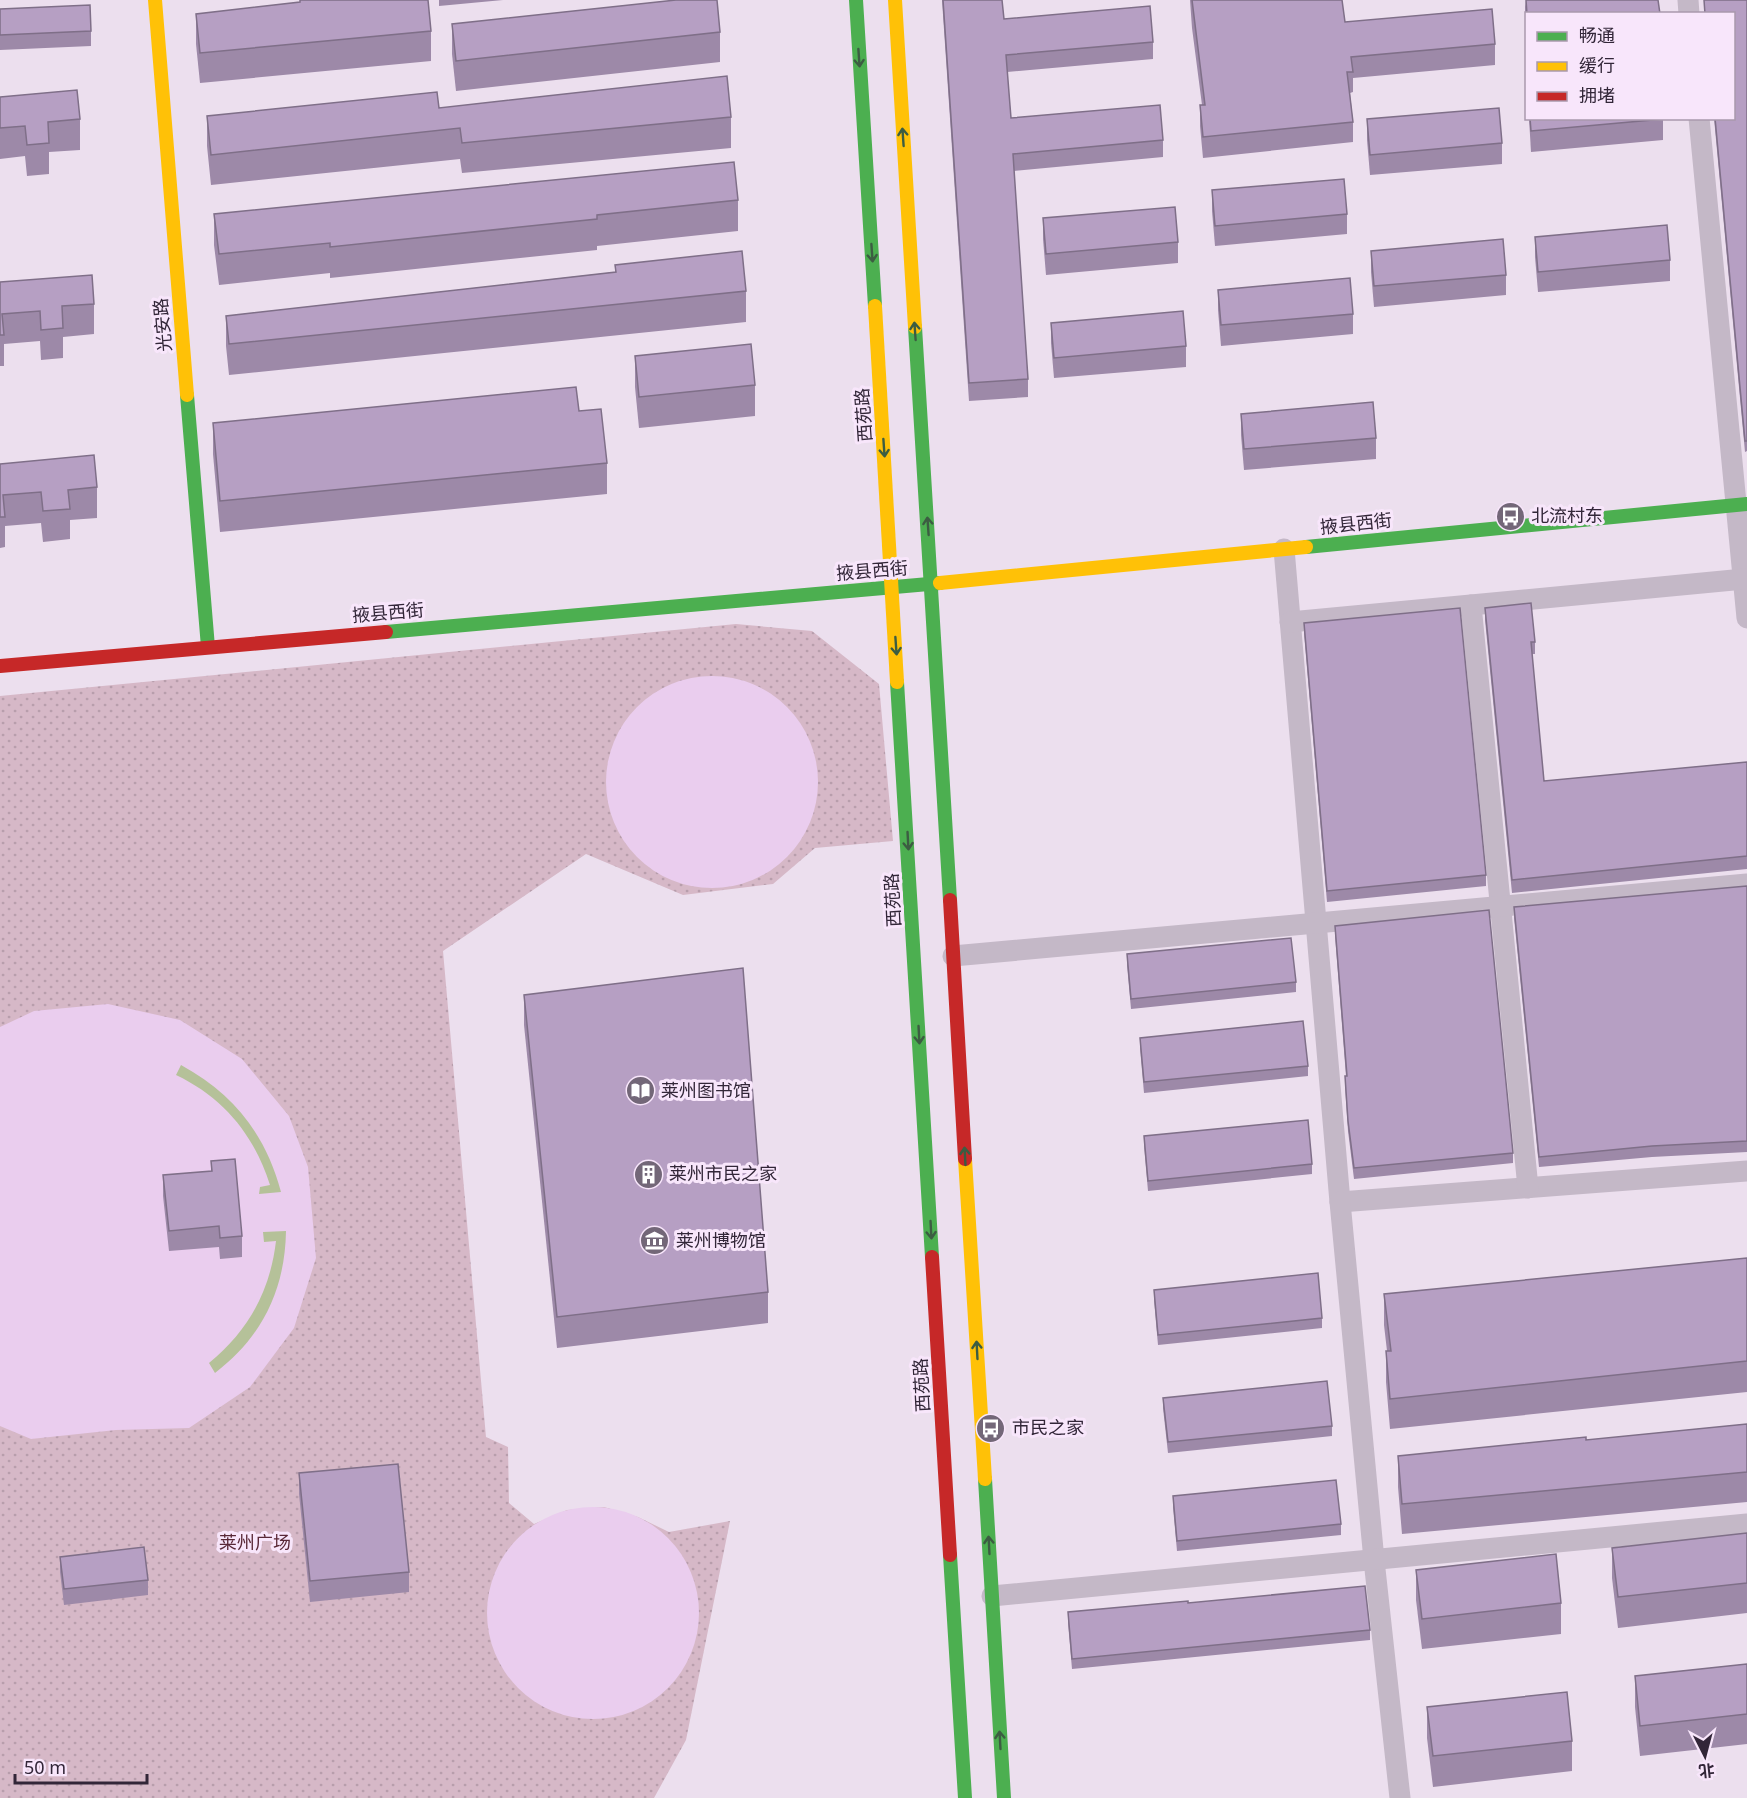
<svg xmlns="http://www.w3.org/2000/svg" width="1747" height="1798" font-family="'Noto Sans','Noto Sans SC',sans-serif">
<style>
.park{fill:url(#park-dots)}
.plaza{fill:#eacdee}
.water{fill:#b5c199}
.lines{fill:none;stroke-linecap:round;stroke-linejoin:round}
.street{stroke:#c4b8c7;stroke-width:21}
.fast{stroke:#4caf50;stroke-width:14}
.slow{stroke:#ffc107;stroke-width:14}
.jam{stroke:#c62828;stroke-width:14}
.wall{fill:#9d89a8}
.building{fill:#b69fc3;stroke:#7f6f88;stroke-width:1.5}
.oneway{stroke:#3c5d42}
.labels{text-anchor:middle;stroke-width:6;stroke-linejoin:round;paint-order:stroke}
.street-label{font-size:18px;fill:#322638;stroke:#f8e6fb}
.poi-label{font-size:18px;fill:#322638;stroke:#f8e6fb;text-anchor:start}
.park-label{font-size:18px;fill:#592837;stroke:#f8e6fb}
</style>
<defs>
<pattern id="park-dots" width="8" height="8" patternUnits="userSpaceOnUse" patternTransform="scale(1.5)"><rect width="8" height="8" fill="#d6b8c7"/><path d="M2 2h.1M6 6h.1" fill="none" stroke="#b89eac" stroke-width="1.8" stroke-linecap="round"/></pattern>
</defs>
<rect width="100%" height="100%" fill="#ecdfee"/>
<polygon class="park" points="736,624 812,631 879,684 893,841 815,848 773,884 683,895 586,854 443,951 486,1437 508,1447 509,1503 534,1524 567,1510 604,1507 638,1517 669,1532 730,1521 686,1740 654,1798 0,1798 0,696"/>
<g class="plaza">
<circle cx="712" cy="782" r="106"/>
<polygon points="108,1004 180,1020 242,1059 289,1116 308,1167 316,1258 294,1328 250,1387 189,1428 116,1430 31,1439 0,1426 0,1027 34,1011"/>
<circle cx="593" cy="1613" r="106"/>
</g>
<g class="water">
<path d="M181,1065C234,1094 266,1135 281,1192L259,1194L260,1187L270,1185C254,1135 224,1098 176,1075Z"/>
<path d="M286,1231C285,1290 262,1337 215,1373L209,1363C248,1331 270,1292 276,1241L264,1242L263,1232Z"/>
</g>
<g class="lines">
<g class="street">
<polyline points="1688,0 1689,14"/>
<polyline points="1699,118 1747,618"/>
<polyline points="1284,549 1340,1202 1747,1171"/>
<polyline points="1471,605 1744,579"/>
<polyline points="1290,622 1471,605 1528,1188"/>
<polyline points="953,956 1747,884"/>
<polyline points="1340,1202 1374,1560 1400,1798"/>
<polyline points="992,1596 1747,1524"/>
</g>
<g class="fast">
<polyline points="856,0 875,306"/>
<polyline points="915,327 950,900"/>
<polyline points="187,395 208,647"/>
<polyline points="1306,547 1747,504"/>
<polyline points="386,632 940,583"/>
<polyline points="897,682 932,1257"/>
<polyline points="985,1479 1004,1798"/>
<polyline points="950,1555 965,1798"/>
</g>
<g class="slow">
<polyline points="155,0 187,395"/>
<polyline points="895,0 915,327"/>
<polyline points="875,306 897,682"/>
<polyline points="940,583 1306,547"/>
<polyline points="965,1159 985,1479"/>
</g>
<g class="jam">
<polyline points="0,666 386,632"/>
<polyline points="950,900 965,1159"/>
<polyline points="932,1257 950,1555"/>
</g>
</g>
<g class="wall">
<polygon points="439,0 503,0 439,6"/>
<polygon points="942,0 1002,0 1004,19 1153,42 1153,59 1007,72 1011,118 1163,140 1163,157 1014,171 1028,379 1028,397 969,401"/>
<polygon points="1190,0 1342,0 1345,22 1495,44 1495,65 1353,78 1353,92 1350,93 1353,122 1353,142 1203,158 1200,126 1200,105 1202,105 1192,28"/>
<polygon points="1525,0 1527,14 1527,31 1525,17"/>
<polygon points="1704,0 1747,0 1747,451 1745,452 1714,118 1734,118 1734,14 1705,14"/>
<polygon points="300,3 431,31 431,61 200,83 196,44 196,14"/>
<polygon points="0,9 91,31 91,46 0,50"/>
<polygon points="452,24 720,32 720,62 456,91 452,54"/>
<polygon points="0,97 80,119 80,150 49,152 49,174 27,176 25,156 0,159"/>
<polygon points="439,108 731,117 731,148 462,173 460,159 211,185 207,146 207,116"/>
<polygon points="1529,118 1663,118 1663,140 1531,152"/>
<polygon points="1367,119 1502,143 1502,164 1370,175 1367,140"/>
<polygon points="1212,190 1347,214 1347,234 1215,246 1212,211"/>
<polygon points="738,200 738,231 597,246 597,250 330,278 330,273 219,285 214,245 214,214"/>
<polygon points="1043,218 1178,242 1178,263 1046,275 1043,239"/>
<polygon points="1535,237 1670,260 1670,281 1538,292 1535,257"/>
<polygon points="1371,251 1506,275 1506,295 1374,307 1371,272"/>
<polygon points="615,265 746,291 746,322 229,375 226,346 226,316 615,272"/>
<polygon points="0,282 94,304 94,334 63,337 63,358 41,360 40,341 4,344 4,366 0,366"/>
<polygon points="1218,290 1353,314 1353,334 1221,346 1218,310"/>
<polygon points="1051,323 1186,346 1186,367 1054,378 1051,343"/>
<polygon points="635,356 755,385 755,416 639,428 635,387"/>
<polygon points="579,411 607,463 607,494 220,532 213,454 213,423"/>
<polygon points="1241,414 1376,438 1376,459 1244,470 1241,435"/>
<polygon points="0,464 97,487 97,518 70,520 70,539 43,542 41,523 5,526 5,547 0,548"/>
<polygon points="1485,608 1535,642 1535,654 1532,654 1544,781 1747,762 1747,869 1512,893 1485,620"/>
<polygon points="1304,623 1486,875 1486,886 1327,902 1304,633"/>
<polygon points="1747,886 1747,1152 1652,1157 1539,1167 1514,918 1514,907"/>
<polygon points="1335,926 1513,1153 1513,1163 1354,1179 1348,1131 1345,1086 1345,1076 1346,1076 1335,936"/>
<polygon points="1127,954 1296,982 1296,992 1131,1009 1127,965"/>
<polygon points="524,995 768,1292 768,1323 557,1348 524,1025"/>
<polygon points="1140,1038 1308,1066 1308,1076 1144,1093 1140,1048"/>
<polygon points="1144,1136 1312,1164 1312,1174 1148,1191 1144,1146"/>
<polygon points="211,1161 242,1236 242,1257 220,1259 219,1247 169,1251 163,1196 163,1175 211,1171"/>
<polygon points="1747,1258 1747,1392 1390,1429 1386,1382 1386,1351 1387,1351 1384,1325 1384,1294"/>
<polygon points="1154,1290 1322,1318 1322,1328 1158,1345 1154,1300"/>
<polygon points="1163,1398 1332,1426 1332,1436 1168,1453 1163,1408"/>
<polygon points="1747,1424 1747,1502 1402,1534 1398,1487 1398,1456 1586,1440"/>
<polygon points="299,1473 409,1572 409,1592 310,1602 299,1494"/>
<polygon points="1173,1496 1341,1524 1341,1535 1177,1551 1173,1507"/>
<polygon points="1747,1533 1747,1613 1618,1628 1612,1578 1612,1548"/>
<polygon points="60,1557 148,1580 148,1595 64,1605 60,1572"/>
<polygon points="1416,1570 1561,1603 1561,1634 1422,1649 1416,1600"/>
<polygon points="1188,1603 1370,1630 1370,1640 1072,1669 1068,1623 1068,1612"/>
<polygon points="1747,1664 1747,1744 1640,1756 1635,1707 1635,1676"/>
<polygon points="1427,1707 1572,1741 1572,1771 1433,1787 1427,1738"/>
</g>
<g class="building">
<polygon points="300,0 428,0 431,31 200,53 196,14 300,2"/>
<polygon points="676,0 717,0 720,32 456,61 452,24"/>
<polygon points="943,0 1002,0 1004,19 1150,6 1153,42 1006,55 1011,118 1160,105 1163,140 1013,154 1028,379 969,383"/>
<polygon points="1192,0 1342,0 1345,22 1492,9 1495,44 1351,57 1353,72 1347,72 1353,122 1203,137 1200,105 1205,105"/>
<polygon points="1526,0 1658,0 1660,14 1527,14"/>
<polygon points="1704,0 1747,0 1747,441 1745,441 1715,118 1734,118 1734,14 1705,14"/>
<polygon points="90,5 91,31 0,35 0,9"/>
<polygon points="727,76 731,117 462,143 460,128 211,155 207,116 437,92 439,108"/>
<polygon points="77,90 80,119 48,122 49,143 27,145 25,126 0,128 0,97"/>
<polygon points="1499,108 1502,143 1370,155 1367,119"/>
<polygon points="1530,118 1663,118 1663,119 1531,131"/>
<polygon points="734,162 738,200 597,215 597,219 330,247 330,243 219,254 214,214"/>
<polygon points="1344,179 1347,214 1215,226 1212,190"/>
<polygon points="1175,207 1178,242 1046,254 1043,218"/>
<polygon points="1667,225 1670,260 1538,272 1535,237"/>
<polygon points="1503,239 1506,275 1374,286 1371,251"/>
<polygon points="742,251 746,291 229,344 226,316 616,272 615,265"/>
<polygon points="92,275 94,304 62,306 63,328 41,330 40,311 2,314 4,335 0,335 0,282"/>
<polygon points="1350,278 1353,314 1221,325 1218,290"/>
<polygon points="1183,311 1186,346 1054,358 1051,323"/>
<polygon points="751,344 755,385 639,397 635,356"/>
<polygon points="576,387 579,411 601,409 607,463 220,501 213,423"/>
<polygon points="1373,402 1376,438 1244,449 1241,414"/>
<polygon points="94,455 97,487 68,490 70,509 43,511 41,492 3,495 5,517 0,517 0,464"/>
<polygon points="1531,603 1535,642 1531,642 1544,781 1747,762 1747,856 1512,880 1485,608"/>
<polygon points="1460,608 1486,875 1327,891 1304,623"/>
<polygon points="1747,886 1747,1141 1652,1146 1539,1157 1514,907"/>
<polygon points="1489,910 1513,1153 1354,1168 1348,1121 1345,1076 1347,1076 1335,926"/>
<polygon points="1291,938 1296,982 1131,999 1127,954"/>
<polygon points="743,968 768,1292 557,1317 524,995"/>
<polygon points="1303,1021 1308,1066 1144,1082 1140,1038"/>
<polygon points="1308,1120 1312,1164 1148,1181 1144,1136"/>
<polygon points="235,1159 242,1236 220,1238 219,1226 169,1231 163,1175 212,1171 211,1161"/>
<polygon points="1747,1258 1747,1361 1390,1399 1386,1351 1391,1351 1384,1294"/>
<polygon points="1318,1273 1322,1318 1158,1335 1154,1290"/>
<polygon points="1327,1381 1332,1426 1168,1442 1163,1398"/>
<polygon points="1747,1424 1747,1472 1402,1504 1398,1456 1586,1437 1586,1440"/>
<polygon points="398,1464 409,1572 310,1581 299,1473"/>
<polygon points="1336,1480 1341,1524 1177,1541 1173,1496"/>
<polygon points="1747,1533 1747,1583 1618,1597 1612,1548"/>
<polygon points="144,1547 148,1580 64,1589 60,1557"/>
<polygon points="1556,1554 1561,1603 1422,1619 1416,1570"/>
<polygon points="1365,1586 1370,1630 1072,1659 1068,1612 1188,1601 1188,1603"/>
<polygon points="1747,1664 1747,1714 1640,1726 1635,1676"/>
<polygon points="1567,1692 1572,1741 1433,1756 1427,1707"/>
</g>
<defs><path id="oneway-shaft" d="M-6 0H5M1.5-3L5.5 0L1.5 3" fill="none" stroke-width="1.6" stroke-linecap="round" stroke-linejoin="round" transform="scale(1.5)"/></defs>
<g class="oneway">
<use href="#oneway-shaft" transform="translate(859 58) rotate(86)"/>
<use href="#oneway-shaft" transform="translate(903 137) rotate(-94)"/>
<use href="#oneway-shaft" transform="translate(872 253) rotate(86)"/>
<use href="#oneway-shaft" transform="translate(915 331) rotate(-94)"/>
<use href="#oneway-shaft" transform="translate(884 448) rotate(86)"/>
<use href="#oneway-shaft" transform="translate(928 526) rotate(-94)"/>
<use href="#oneway-shaft" transform="translate(896 646) rotate(86)"/>
<use href="#oneway-shaft" transform="translate(908 841) rotate(87)"/>
<use href="#oneway-shaft" transform="translate(919 1035) rotate(87)"/>
<use href="#oneway-shaft" transform="translate(965 1156) rotate(-93)"/>
<use href="#oneway-shaft" transform="translate(931 1230) rotate(87)"/>
<use href="#oneway-shaft" transform="translate(977 1350) rotate(-93)"/>
<use href="#oneway-shaft" transform="translate(989 1545) rotate(-93)"/>
<use href="#oneway-shaft" transform="translate(1000 1740) rotate(-93)"/>
</g>
<defs>
<symbol id="bus-disc" viewBox="-11 -11 22 22"><circle r="9.5" fill="#736778" stroke="#f8e6fb"/><path d="M-5-6H5V4H4V6H2V4H-2V6H-4V4H-5ZM-3.5-4V0h7V-4ZM-3.5 1.2v1.5H-2V1.2ZM2 1.2v1.5H3.5V1.2Z" fill="#fff"/></symbol>
<symbol id="library-disc" viewBox="-11 -11 22 22"><circle r="9.5" fill="#736778" stroke="#f8e6fb"/><path d="M-6-4Q-3-5.5-.7-3.5V5Q-3 3-6 4ZM6-4Q3-5.5 .7-3.5V5Q3 3 6 4Z" fill="#fff"/></symbol>
<symbol id="building-disc" viewBox="-11 -11 22 22"><circle r="9.5" fill="#736778" stroke="#f8e6fb"/><path d="M-4-6H4V6H1V3H-1V6H-4ZM-2.5-4.3h1.7v1.8h-1.7ZM.8-4.3h1.7v1.8H.8ZM-2.5-1h1.7V.8h-1.7ZM.8-1h1.7V.8H.8Z" fill="#fff"/></symbol>
<symbol id="museum-disc" viewBox="-11 -11 22 22"><circle r="9.5" fill="#736778" stroke="#f8e6fb"/><path d="M0-6L6-3V-2H-6V-3ZM-5-1h2V3h-2ZM-1-1h2V3h-2ZM3-1h2V3H3ZM-6 4H6V6H-6Z" fill="#fff"/></symbol>
</defs>
<g fill-rule="evenodd">
<use href="#bus-disc" x="1494" y="500" width="33" height="33"/>
<use href="#library-disc" x="624" y="1074" width="33" height="33"/>
<use href="#building-disc" x="632" y="1158" width="33" height="33"/>
<use href="#museum-disc" x="638" y="1224" width="33" height="33"/>
<use href="#bus-disc" x="974" y="1412" width="33" height="33"/>
</g>
<g class="labels">
<g class="street-label">
<text transform="translate(163 325) rotate(-95)" y="6">光安路</text>
<text transform="translate(864 415) rotate(-94)" y="6">西苑路</text>
<text transform="translate(1356 524) rotate(-6)" y="6">掖县西街</text>
<text transform="translate(872 571) rotate(-5)" y="6">掖县西街</text>
<text transform="translate(388 613) rotate(-5)" y="6">掖县西街</text>
<text transform="translate(893 900) rotate(-93)" y="6">西苑路</text>
<text transform="translate(922 1385) rotate(-93)" y="6">西苑路</text>
</g>
<g class="poi-label">
<text x="1531" y="522">北流村东</text>
<text x="661" y="1097">莱州图书馆</text>
<text x="669" y="1180">莱州市民之家</text>
<text x="676" y="1247">莱州博物馆</text>
<text x="1012" y="1434">市民之家</text>
</g>
<g class="park-label">
<text x="255" y="1549">莱州广场</text>
</g>
</g>
<rect x="1525" y="12" width="210" height="108" fill="#f8e6fb" stroke="#a999ad" stroke-width="1.5"/>
<rect x="1537" y="32" width="30" height="9" fill="#4caf50" stroke="#a999ad" stroke-width="1.5"/>
<text x="1579" y="42" font-size="18" fill="#322638">畅通</text>
<rect x="1537" y="62" width="30" height="9" fill="#ffc107" stroke="#a999ad" stroke-width="1.5"/>
<text x="1579" y="72" font-size="18" fill="#322638">缓行</text>
<rect x="1537" y="92" width="30" height="9" fill="#c62828" stroke="#a999ad" stroke-width="1.5"/>
<text x="1579" y="102" font-size="18" fill="#322638">拥堵</text>
<g transform="translate(1705 1756) rotate(174)" stroke="#f8e6fb" stroke-width="4.5" paint-order="stroke">
<path d="M0-4.5L10 22L0 15L-10 22Z" fill="#322638"/>
<text y="-9" font-size="16" font-weight="bold" text-anchor="middle" fill="#322638">北</text>
</g>
<path d="M15 1774v9h132v-9" fill="none" stroke="#322638" stroke-width="3"/>
<text x="24" y="1774" font-size="18" fill="#322638" stroke="#f8e6fb" stroke-width="4.5" paint-order="stroke">50 m</text>
</svg>
